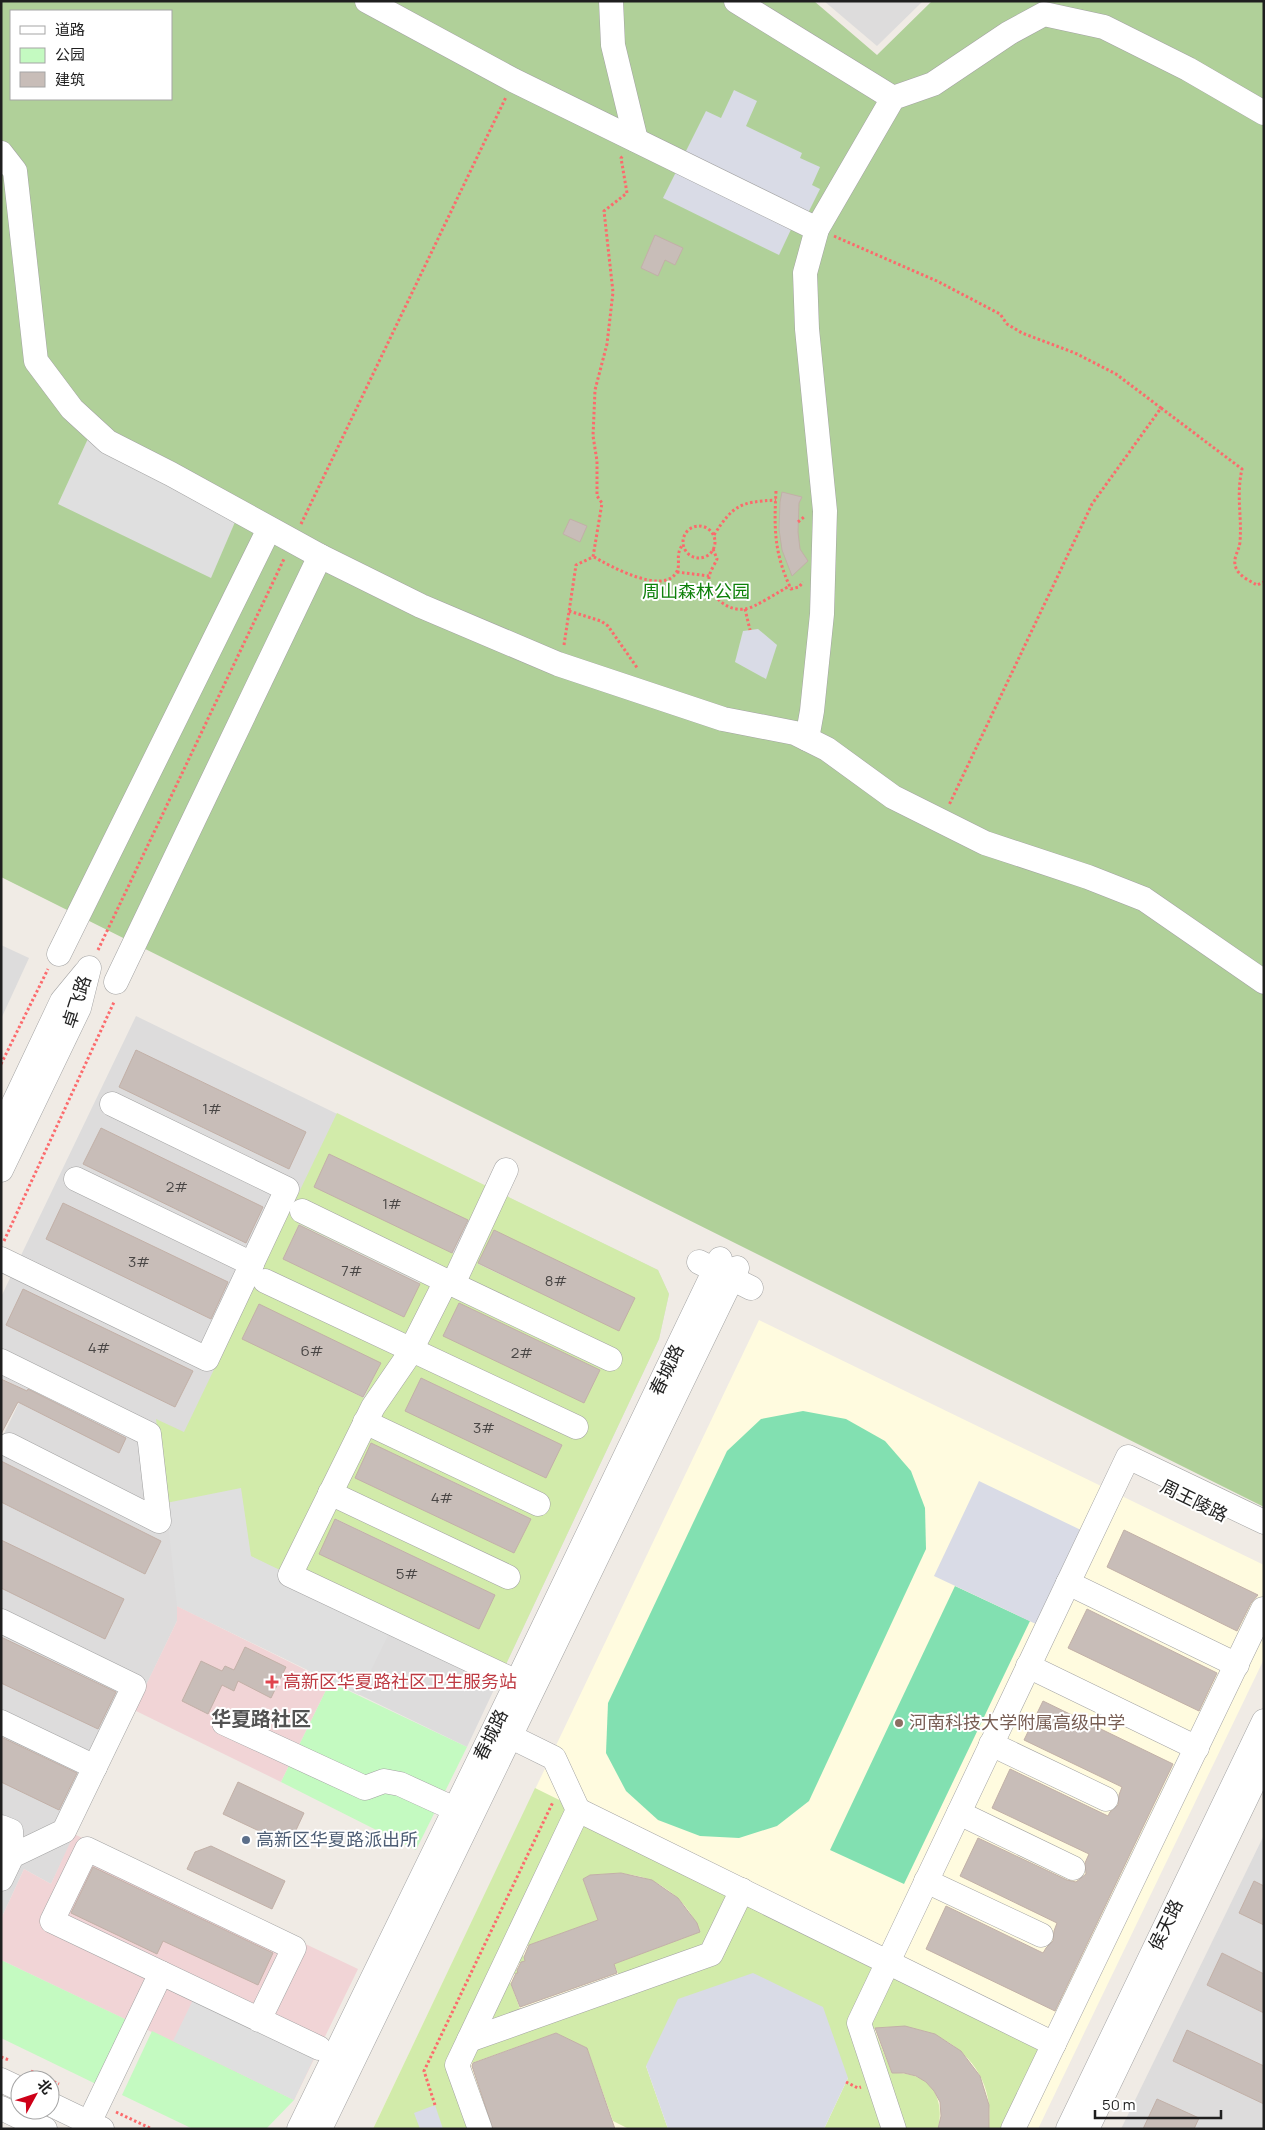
<svg xmlns="http://www.w3.org/2000/svg" width="1265" height="2130" font-family="Manrope,'Noto Sans SC',sans-serif">
<style>
.residential{fill:#dddcdc}
.commercial{fill:#f1d4d6}
.education{fill:#fffbdf}
.grass{fill:#d2ebaa;fill-rule:evenodd}
.forest{fill:#b0d099;fill-rule:evenodd}
.park{fill:#c4fac1}
.pitch{fill:#82e0b1}
.parking{fill:#dfdfdf}
.plaza{fill:#d9dbe6}
.building{fill:#c8bdb8;stroke:#c2b0a7}
.lines{fill:none;stroke-linecap:round;stroke-linejoin:round}
.minor-casing{stroke:#a3a3a3;stroke-width:25}
.path{stroke:#fc6a6c;stroke-width:3;stroke-dasharray:2.5 2.5;stroke-linecap:butt}
.minor{stroke:#fff;stroke-width:24}
.health-dot{fill:#e0444e;stroke:#fff;stroke-width:2}
.education-dot{fill:#8d6e63;stroke:#fff;stroke-width:2}
.service-dot{fill:#5c6f8a;stroke:#fff;stroke-width:2}
.labels{text-anchor:middle;stroke-width:4;stroke-linejoin:round;paint-order:stroke}
.number-label{font-size:15px;fill:#494645}
.park-label{font-size:18px;fill:#0e800a;stroke:#fff}
.street-label{font-size:18px;fill:#1f1f1f;stroke:#fff}
.health-label{font-size:18px;fill:#be3a42;stroke:#fff;text-anchor:start}
.education-label{font-size:18px;fill:#785e54;stroke:#fff;text-anchor:start}
.service-label{font-size:18px;fill:#4e5e75;stroke:#fff;text-anchor:start}
.quarter-label{font-size:20px;font-weight:bold;fill:#525252;stroke:#fff}
</style>
<rect width="100%" height="100%" fill="#f0ebe5"/>
<g class="residential">
<polygon points="824,1 923,1 877,46"/>
<polygon points="1,945 29,958 1,1019"/>
<polygon points="136,1016 658,1270 669,1294 659,1339 467,1747 177,1606 177,1621 51,1884 24,1869 1,1919 1,1440 25,1390 1,1378 1,1297"/>
<polygon points="1264,1835 1264,2129 1121,2129"/>
</g>
<g class="commercial">
<polygon points="177,1606 330,1682 281,1782 134,1710 177,1621"/>
<polygon points="74,1834 358,1969 294,2100 1,1960 1,1919 24,1869 51,1884"/>
</g>
<polygon class="education" points="759,1320 1264,1565 1264,1659 1038,2129 373,2129"/>
<g class="grass">
<path d="M337,1113L658,1270L669,1294L659,1339L501,1675L250,1556L166,1503L156,1419L184,1432ZM329,1154L470,1221L455,1254L314,1187ZM299,1224L420,1282L404,1317L283,1259ZM494,1231L634,1298L619,1330L478,1264ZM459,1303L600,1370L584,1403L444,1335ZM260,1305L380,1363L364,1398L243,1339ZM421,1378L562,1445L546,1478L406,1411ZM371,1443L530,1518L514,1553L355,1478ZM336,1519L495,1595L479,1629L319,1554Z"/>
<path d="M535,1788L1054,2044L1013,2129H989C989,2121 990,2113 989,2105C983,2050 925,2018 874,2029L892,2073C927,2071 946,2094 938,2129H824L848,2078L646,2066L668,2129H629L613,2121L587,2048L556,2033L469,2064L492,2129H373ZM621,1873C631,1875 643,1876 652,1881C673,1890 693,1910 699,1932L614,1964L619,1976L520,2009L508,1976L518,1973L515,1965L525,1961L521,1948L598,1920L583,1879L590,1875Z"/>
</g>
<path class="forest" d="M1,1H814L877,55L932,1H1264V1507L1,877ZM11,11H171V99H11Z"/>
<g class="park">
<polygon points="330,1682 467,1747 416,1850 281,1782"/>
<polygon points="1,1960 127,2020 96,2084 1,2038"/>
<polygon points="152,2031 294,2100 266,2129 193,2129 122,2095"/>
</g>
<g class="pitch">
<polygon points="803,1411 846,1419 885,1441 911,1471 925,1508 926,1549 809,1801 777,1826 739,1838 700,1836 658,1820 626,1791 606,1753 608,1703 727,1451 761,1419"/>
<polygon points="955,1586 1030,1621 904,1884 830,1850"/>
</g>
<g class="parking">
<polygon points="91,432 238,515 211,578 58,504"/>
<polygon points="241,1488 251,1556 393,1625 359,1695 177,1606 166,1503"/>
<polygon points="193,2000 314,2058 294,2100 173,2041"/>
</g>
<g class="plaza">
<polygon points="734,90 757,101 746,126 802,153 800,158 820,167 812,185 820,189 808,213 685,153 706,111 721,118"/>
<polygon points="679,166 794,223 779,255 663,198"/>
<polygon points="758,629 777,645 766,679 735,662 743,631"/>
<polygon points="979,1481 1083,1531 1038,1625 934,1576"/>
<polygon points="753,1973 823,2007 848,2078 824,2129 668,2129 646,2066 678,1999"/>
<polygon points="435,2105 443,2129 420,2129 414,2113"/>
</g>
<g class="building">
<polygon points="655,235 683,248 675,265 665,260 658,276 641,268"/>
<polygon points="782,492 802,497 799,503 798,532 800,549 808,561 792,576 782,550 779,529 780,502"/>
<polygon points="570,519 587,526 580,542 563,534"/>
<polygon points="136,1050 306,1132 289,1169 119,1087"/>
<polygon points="101,1128 263,1207 246,1243 83,1164"/>
<polygon points="329,1154 468,1220 452,1253 314,1187"/>
<polygon points="63,1203 228,1282 211,1319 46,1239"/>
<polygon points="299,1225 420,1284 404,1317 283,1259"/>
<polygon points="494,1230 635,1298 619,1331 478,1263"/>
<polygon points="23,1289 193,1371 175,1407 6,1325"/>
<polygon points="459,1303 600,1370 584,1403 443,1336"/>
<polygon points="259,1304 381,1363 363,1397 242,1339"/>
<polygon points="421,1378 562,1445 546,1478 405,1411"/>
<polygon points="1,1379 27,1391 28,1389 126,1438 119,1453 18,1402 1,1434"/>
<polygon points="371,1443 531,1519 514,1553 355,1478"/>
<polygon points="1,1461 161,1541 145,1574 1,1502"/>
<polygon points="335,1519 495,1595 479,1629 319,1554"/>
<polygon points="1124,1530 1258,1595 1251,1603 1237,1631 1107,1567"/>
<polygon points="1,1540 124,1599 105,1639 1,1588"/>
<polygon points="1087,1609 1217,1673 1199,1711 1068,1648"/>
<polygon points="1,1637 116,1692 98,1729 1,1683"/>
<polygon points="245,1647 286,1667 271,1698 238,1681 234,1691 222,1685 208,1714 182,1701 201,1661 222,1671 225,1666 234,1670"/>
<polygon points="1043,1701 1173,1764 1055,2011 926,1949 946,1906 1043,1953 1046,1948 1053,1941 1054,1931 1057,1923 960,1876 978,1838 1067,1880 1076,1882 1086,1874 1085,1863 1089,1854 992,1808 1010,1769 1108,1816 1110,1812 1118,1805 1119,1795 1122,1787 1024,1740"/>
<polygon points="1,1737 77,1773 59,1810 1,1782"/>
<polygon points="238,1782 304,1813 289,1845 223,1814"/>
<polygon points="211,1846 285,1881 272,1909 187,1869 195,1852"/>
<polygon points="93,1867 273,1953 258,1985 163,1941 157,1954 71,1913"/>
<polygon points="621,1873 652,1880 678,1898 697,1923 700,1932 614,1964 617,1973 520,2007 511,1984 516,1973 518,1973 517,1970 521,1962 525,1961 524,1957 529,1945 598,1920 583,1879 590,1875"/>
<polygon points="1254,1881 1264,1886 1264,1925 1239,1913"/>
<polygon points="1222,1953 1264,1974 1264,2013 1207,1985"/>
<polygon points="905,2026 935,2034 961,2051 980,2076 989,2105 989,2129 938,2129 941,2116 940,2102 934,2091 926,2082 916,2076 904,2073 892,2073 875,2028"/>
<polygon points="1187,2030 1264,2066 1264,2104 1173,2061"/>
<polygon points="556,2033 587,2048 615,2129 493,2129 472,2066 473,2063"/>
<polygon points="1157,2099 1199,2118 1194,2129 1143,2129"/>
</g>
<g class="lines">
<defs>
<g id="minor">
<polyline points="367,1 513,80 817,229"/>
<polyline points="611,1 613,45 636,140"/>
<polyline points="736,1 893,98"/>
<polyline points="1,153 15,171 36,361 72,409 108,442 171,474 320,556 421,606 558,664 723,719 795,733 827,749 893,797 985,843 1088,877 1144,899 1264,982"/>
<polyline points="807,739 812,711 822,614 825,511 807,329 805,273 817,229 893,98 933,84 1009,33 1044,14 1104,27 1188,69 1264,113"/>
<polyline points="59,954 269,529"/>
<polyline points="116,982 320,556"/>
<polyline points="1,1130 62,1001 85,973"/>
<polyline points="1,1170 79,1008 89,968"/>
<polyline points="76,1179 252,1264"/>
<polyline points="302,1211 446,1281"/>
<polyline points="1,1259 207,1359 287,1189 112,1104"/>
<polyline points="699,1262 751,1288"/>
<polyline points="265,1281 576,1427"/>
<polyline points="453,1284 506,1170"/>
<polyline points="1,1361 149,1434 159,1521 9,1445"/>
<polyline points="365,1422 538,1504"/>
<polyline points="330,1493 508,1577"/>
<polyline points="1068,1583 1237,1665"/>
<polyline points="1,1621 134,1686 64,1831 12,1856 1,1879"/>
<polyline points="1028,1666 1197,1748"/>
<polyline points="517,1682 290,1575 373,1407 408,1356 446,1281 610,1359"/>
<polyline points="1,1722 95,1767"/>
<polyline points="224,1723 365,1788 384,1781 400,1784 470,1816"/>
<polyline points="497,1730 554,1758 578,1810"/>
<polyline points="991,1744 1106,1799"/>
<polyline points="959,1813 1073,1868"/>
<polyline points="1,1827 11,1831 12,1856"/>
<polyline points="926,1881 1041,1935"/>
<polyline points="259,2020 294,1948 87,1849 52,1921 319,2048"/>
<polyline points="469,2040 711,1954 742,1890"/>
<polyline points="1,2080 20,2089"/>
<polyline points="50,2104 102,2129"/>
<polyline points="1,2108 45,2129"/>
<polyline points="86,2129 161,1973"/>
<polyline points="299,2129 517,1682 720,1259"/>
<polyline points="320,2129 737,1268"/>
<polyline points="480,2129 457,2065 578,1810 1054,2044"/>
<polyline points="894,2129 859,2023 1128,1457 1264,1522"/>
<polyline points="1013,2129 1263,1609"/>
<polyline points="1068,2129 1264,1721"/>
<polyline points="1087,2129 1264,1761"/>
</g>
</defs>
<use href="#minor" class="minor-casing"/>
<g class="path">
<polyline points="834,236 937,281 1000,314 1007,324 1022,333 1075,353 1116,374 1161,408 1092,504 949,805"/>
<path d="M1161,408L1242,469C1236,496 1242,515 1240,542C1239,552 1232,558 1236,568C1239,576 1250,581 1257,585L1264,582"/>
<path d="M776,491C774,529 774,553 791,589L799,587L803,582"/>
<polyline points="798,522 804,517"/>
<polyline points="301,524 506,97"/>
<circle cx="699" cy="542" r="16"/>
<path d="M714,535C733,505 740,502 776,500"/>
<path d="M713,549L717,559C715,564 710,571 709,577C708,595 727,612 745,609C755,608 779,591 790,586"/>
<path d="M594,557C610,566 662,595 676,573C682,564 674,556 683,544"/>
<polyline points="677,572 709,576"/>
<polyline points="745,609 750,630"/>
<polyline points="569,611 601,621 608,626 638,669"/>
<polyline points="564,645 576,565 593,557 602,503 597,496 597,461 593,436 595,390 607,344 613,292 604,211 627,193 621,158 623,156"/>
<polyline points="98,950 284,559"/>
<polyline points="1,1064 48,969"/>
<polyline points="4,1241 114,1002"/>
<polyline points="1,2057 9,2060"/>
<polyline points="31,2071 59,2084"/>
<polyline points="846,2082 858,2088 861,2087"/>
<polyline points="435,2105 424,2071 553,1802"/>
<polyline points="116,2112 152,2129"/>
</g>
<use href="#minor" class="minor"/>
</g>
<path class="health-dot" d="M269.5 1674.5h5v5h5v5h-5v5h-5v-5h-5v-5h5z"/>
<circle class="education-dot" cx="899" cy="1723" r="5"/>
<circle class="service-dot" cx="246" cy="1840" r="5"/>
<g class="labels">
<g class="number-label">
<text x="212" y="1114">1#</text>
<text x="177" y="1192">2#</text>
<text x="392" y="1209">1#</text>
<text x="139" y="1267">3#</text>
<text x="352" y="1276">7#</text>
<text x="556" y="1286">8#</text>
<text x="99" y="1353">4#</text>
<text x="312" y="1356">6#</text>
<text x="522" y="1358">2#</text>
<text x="484" y="1433">3#</text>
<text x="442" y="1503">4#</text>
<text x="407" y="1579">5#</text>
</g>
<g class="park-label">
<text x="696" y="598">周山森林公园</text>
</g>
<g class="street-label">
<text transform="translate(77 1002) rotate(-72)" y="6">卓飞路</text>
<text transform="translate(667 1370) rotate(-64)" y="6">春城路</text>
<text transform="translate(1194 1501) rotate(26)" y="6">周王陵路</text>
<text transform="translate(491 1735) rotate(-64)" y="6">春城路</text>
<text transform="translate(1166 1925) rotate(-64)" y="6">侯天路</text>
</g>
<g class="health-label">
<text x="283" y="1688">高新区华夏路社区卫生服务站</text>
</g>
<g class="education-label">
<text x="909" y="1729">河南科技大学附属高级中学</text>
</g>
<g class="service-label">
<text x="256" y="1846">高新区华夏路派出所</text>
</g>
<g class="quarter-label">
<text x="261" y="1726">华夏路社区</text>
</g>
</g>
<rect width="1265" height="2130" fill="none" stroke="#1f1f1f" stroke-width="5"/>
<rect x="10" y="10" width="162" height="90" fill="#ffffff" stroke="#a5a5a5"/>
<rect x="20" y="26" width="25" height="8" fill="#ffffff" stroke="#a5a5a5"/>
<text x="55" y="35" font-size="15" fill="#1f1f1f">道路</text>
<rect x="20" y="48" width="25" height="15" fill="#c4fac1" stroke="#a5a5a5"/>
<text x="55" y="60" font-size="15" fill="#1f1f1f">公园</text>
<rect x="20" y="72" width="25" height="15" fill="#c8bdb8" stroke="#a5a5a5"/>
<text x="55" y="85" font-size="15" fill="#1f1f1f">建筑</text>
<g transform="translate(35 2095) rotate(50)"><circle r="24" fill="#ffffff" stroke="#a5a5a5"/>
<path d="M0-4L9 19L0 12L-9 19Z" fill="#ce0018"/>
<text y="-8" font-size="14" font-weight="bold" text-anchor="middle" fill="#1f1f1f">北</text>
</g>
<path d="M1095 2110v8h126v-8" fill="none" stroke="#1f1f1f" stroke-width="2.5"/>
<text x="1102" y="2110" font-size="15" fill="#1f1f1f" stroke="#ffffff" stroke-width="4" paint-order="stroke">50 m</text>
</svg>
